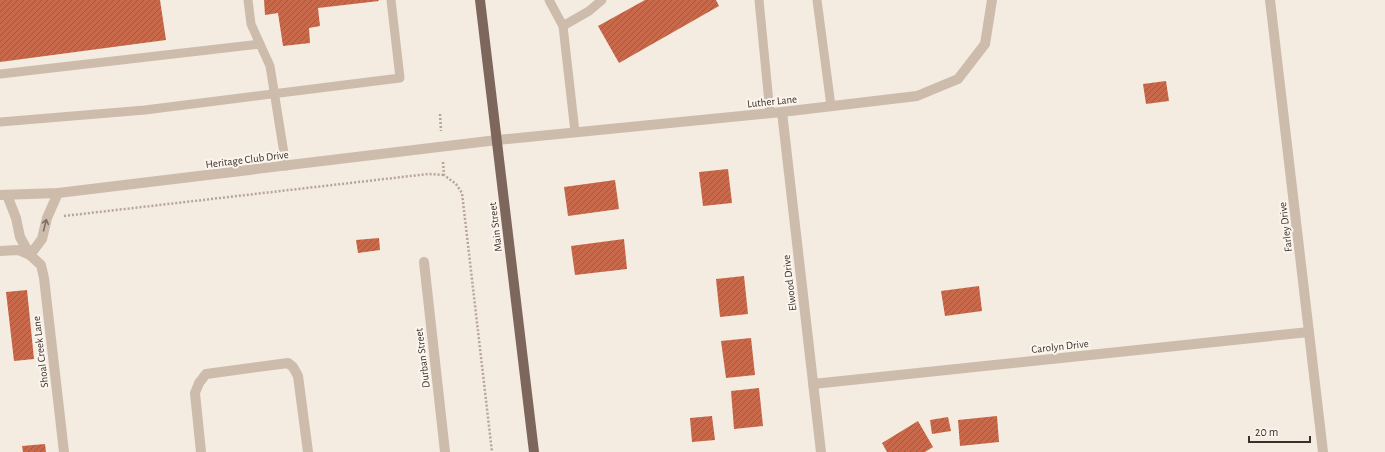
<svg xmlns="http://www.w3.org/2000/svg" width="1385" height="452" font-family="'Alegreya Sans',sans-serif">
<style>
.building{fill:url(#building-hatch)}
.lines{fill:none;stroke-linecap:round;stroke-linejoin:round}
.path{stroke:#b9a596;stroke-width:2.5;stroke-dasharray:2 2;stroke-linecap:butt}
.service{stroke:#cdbbac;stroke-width:9}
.minor{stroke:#cdbbac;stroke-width:10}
.primary{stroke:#7d675c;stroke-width:10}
.oneway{stroke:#7d6f65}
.labels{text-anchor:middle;stroke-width:4;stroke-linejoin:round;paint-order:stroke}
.street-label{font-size:11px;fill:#3b302b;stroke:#fbf5ee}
</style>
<defs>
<pattern id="building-hatch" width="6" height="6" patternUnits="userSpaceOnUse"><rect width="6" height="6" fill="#c8694b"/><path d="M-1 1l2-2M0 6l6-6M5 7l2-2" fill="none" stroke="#a4573f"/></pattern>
</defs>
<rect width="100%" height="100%" fill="#f4ebe1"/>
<g class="building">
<polygon points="0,0 160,0 166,40 0,62"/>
<polygon points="264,0 378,0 379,1 318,8 320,26 309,28 310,43 283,46 278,13 265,15"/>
<polygon points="645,0 716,0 719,6 619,63 598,26"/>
<polygon points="1166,81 1169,101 1146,104 1143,84"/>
<polygon points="728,169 732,203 703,206 699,172"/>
<polygon points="615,180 619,209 568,216 564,187"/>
<polygon points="379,238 380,250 358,253 356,240"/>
<polygon points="624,239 627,269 575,275 571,246"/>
<polygon points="744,276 748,314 720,317 716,279"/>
<polygon points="979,286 982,311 945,316 941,291"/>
<polygon points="27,290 34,359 14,361 6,292"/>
<polygon points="751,338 755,375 726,378 721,341"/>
<polygon points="759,388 763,426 734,429 731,391"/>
<polygon points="712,416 715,440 692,442 690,418"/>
<polygon points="997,416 999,442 960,446 958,420"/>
<polygon points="948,417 951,431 932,434 930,420"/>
<polygon points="918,421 933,447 925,452 887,452 882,443"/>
<polygon points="45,444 46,452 23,452 22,446"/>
</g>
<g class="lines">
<g class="path">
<polyline points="440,114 441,131"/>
<polyline points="443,162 444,175 456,184 462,193 492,452"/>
<polyline points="64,216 428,174 444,175"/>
</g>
<g class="service">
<polyline points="248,0 251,24 260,44"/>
<polyline points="549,0 563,26"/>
<polyline points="759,0 770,113"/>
<polyline points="817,0 831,106"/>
<polyline points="0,74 260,44 270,66 286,166"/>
<polyline points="0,122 145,110 400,78 391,0"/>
<polyline points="575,132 563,26 589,11 602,0"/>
</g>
<g class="minor">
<polyline points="1270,0 1323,452"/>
<polyline points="782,112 821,452"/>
<polyline points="0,195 58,193 497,140 782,112 917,96 958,79 985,44 992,0"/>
<polyline points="7,195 16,218 20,237 30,255 41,265 44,278 64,452"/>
<polyline points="0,251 18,250 30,255"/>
<polyline points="30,255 42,239 47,218 58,193"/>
<polyline points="424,262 445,452"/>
<polyline points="813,384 1309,332"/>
<polyline points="201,452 195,393 199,383 206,374 288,363 293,367 298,376 308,452"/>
</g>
<polyline class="primary" points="480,0 534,452"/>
</g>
<defs><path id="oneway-shaft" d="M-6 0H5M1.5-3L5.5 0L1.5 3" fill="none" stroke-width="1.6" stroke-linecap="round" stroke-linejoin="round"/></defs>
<use class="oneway" href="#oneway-shaft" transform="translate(45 225) rotate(-76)"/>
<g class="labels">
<g class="street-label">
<text transform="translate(772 101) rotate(-6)" y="4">Luther Lane</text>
<text transform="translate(247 159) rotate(-7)" y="4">Heritage Club Drive</text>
<text transform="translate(495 227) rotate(-97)" y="4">Main Street</text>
<text transform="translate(1285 227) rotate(-97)" y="4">Farley Drive</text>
<text transform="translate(789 283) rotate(-97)" y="4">Elwood Drive</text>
<text transform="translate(1060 346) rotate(-6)" y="4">Carolyn Drive</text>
<text transform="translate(40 352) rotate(-97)" y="4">Shoal Creek Lane</text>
<text transform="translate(422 358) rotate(-97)" y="4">Durban Street</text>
</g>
</g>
<path d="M1249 436v6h61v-6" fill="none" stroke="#3b302b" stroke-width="2"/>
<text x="1255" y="436" font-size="12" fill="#3b302b" stroke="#fbf5ee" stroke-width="3" paint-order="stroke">20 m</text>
</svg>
